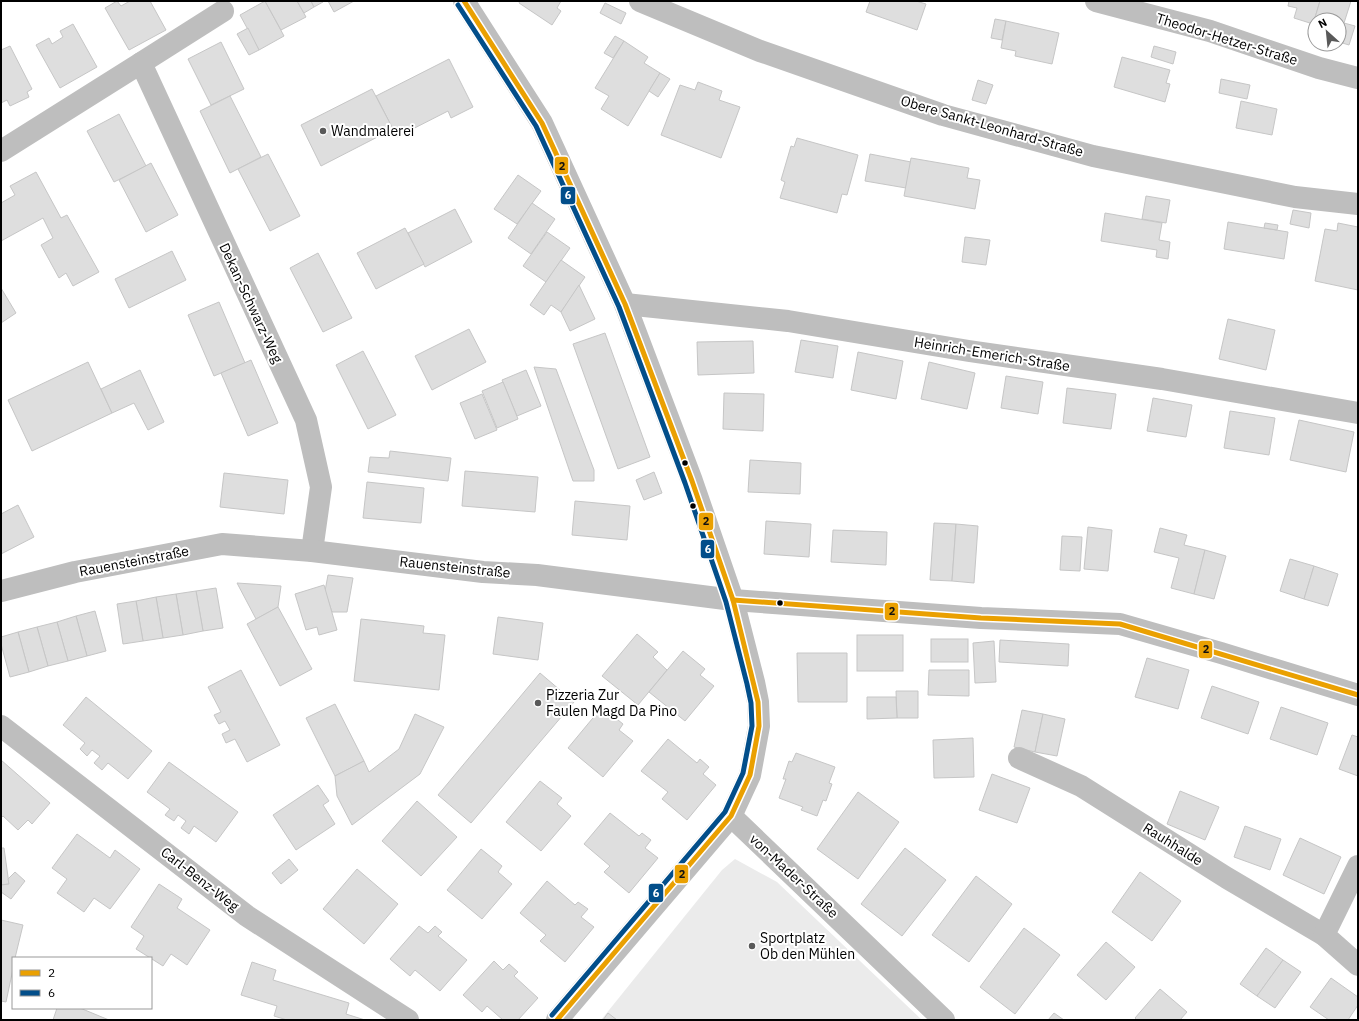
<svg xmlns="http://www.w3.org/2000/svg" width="1359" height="1021" font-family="'IBM Plex Sans',sans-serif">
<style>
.green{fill:#ebebeb}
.building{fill:#dedede;stroke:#c6c6c6}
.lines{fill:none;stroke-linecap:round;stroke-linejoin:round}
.minor{stroke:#bebebe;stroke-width:22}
.bus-1-casing{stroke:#fff;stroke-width:8}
.bus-2-casing{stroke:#fff;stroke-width:8}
.bus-1{stroke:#eaa001;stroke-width:5}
.bus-2{stroke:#024e8a;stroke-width:5}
.poi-dot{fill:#595959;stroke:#fff;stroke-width:1.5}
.bus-dot{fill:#000;stroke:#fff;stroke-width:1.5}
.labels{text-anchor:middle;stroke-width:4;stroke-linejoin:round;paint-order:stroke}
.street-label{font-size:14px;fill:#000;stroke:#fff}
.poi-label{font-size:14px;fill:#000;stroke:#fff;text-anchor:start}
.line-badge{stroke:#fff;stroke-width:1.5}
.badge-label{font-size:11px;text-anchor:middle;font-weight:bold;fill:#fff}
.pale-badge-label{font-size:11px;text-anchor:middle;font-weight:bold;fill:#111}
</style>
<rect width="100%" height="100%" fill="#fff"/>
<polygon class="green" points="735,859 777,882 922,1020 601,1020 722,870"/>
<g class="building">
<polygon points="117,1 121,6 130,1 150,1 166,30 129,50 105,8"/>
<polygon points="265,1 284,36 259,50 240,15"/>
<polygon points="265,1 297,1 306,17 281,30"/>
<polygon points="297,1 311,1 314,7 304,13"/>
<polygon points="311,1 323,1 323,2 314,7"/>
<polygon points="328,1 354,1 334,12"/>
<polygon points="520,1 561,1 557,8 561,11 552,25 519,3"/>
<polygon points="870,1 916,1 926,4 917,30 866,12"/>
<polygon points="1289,1 1320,1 1313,24 1294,18 1297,8 1288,6"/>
<polygon points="1320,1 1351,1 1344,23 1339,24 1339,20 1314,21"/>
<polygon points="605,3 626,13 621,24 600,13"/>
<polygon points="995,19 1006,21 1002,40 991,38"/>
<polygon points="1006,21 1059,33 1052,64 1015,56 1016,51 1001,48"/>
<polygon points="1344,23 1355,26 1349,45 1339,42"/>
<polygon points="73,24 97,67 60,88 36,45 49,38 52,44 63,37 60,31"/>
<polygon points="248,28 259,50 249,55 237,34"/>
<polygon points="615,36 624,41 613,58 604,53"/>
<polygon points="624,41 648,57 644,63 660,73 628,126 601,109 609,96 595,88"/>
<polygon points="221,42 244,89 211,105 188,59"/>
<polygon points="10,46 32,89 27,92 29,97 10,106 7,100 1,103 1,50"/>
<polygon points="1154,46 1176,52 1173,64 1151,57"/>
<polygon points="1122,57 1170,70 1166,83 1170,84 1165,102 1114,87"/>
<polygon points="449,59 473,107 451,118 448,111 397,137 376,96"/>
<polygon points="660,73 670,79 658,97 649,91"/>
<polygon points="1221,79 1250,85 1247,99 1219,93"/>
<polygon points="978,80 993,85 986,104 972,100"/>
<polygon points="698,82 722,91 719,100 740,107 721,158 661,135 680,85 695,90"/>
<polygon points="372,89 393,129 321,166 301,125"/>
<polygon points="230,96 261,157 230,173 200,111"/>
<polygon points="1241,101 1277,109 1272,135 1236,128"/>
<polygon points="119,114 146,166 114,182 87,131"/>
<polygon points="797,138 858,155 847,195 842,194 837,213 780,198 785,182 781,180 791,146 794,147"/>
<polygon points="268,154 300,216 270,231 238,169"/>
<polygon points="870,154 911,162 906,188 865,181"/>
<polygon points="911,158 969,168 967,178 980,180 975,209 904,196"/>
<polygon points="151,163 178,215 146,232 119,180"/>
<polygon points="36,172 61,218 67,215 99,272 73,286 66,273 59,278 41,245 53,238 43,218 1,241 1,203 15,195 10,186"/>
<polygon points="518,175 541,191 517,224 494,209"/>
<polygon points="1146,196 1170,200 1166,223 1142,219"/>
<polygon points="532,203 555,219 531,254 508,238"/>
<polygon points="455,209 472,242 425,267 408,233"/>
<polygon points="1293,210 1311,213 1309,228 1290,224"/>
<polygon points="1105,213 1162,223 1159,240 1170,242 1168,259 1156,257 1157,250 1101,241"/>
<polygon points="1228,222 1288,232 1284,259 1224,249"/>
<polygon points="1265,223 1278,225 1277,230 1264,228"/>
<polygon points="1338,223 1358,227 1358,290 1315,281 1325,229 1337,231"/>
<polygon points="405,228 424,264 376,289 357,253"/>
<polygon points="547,232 570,248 546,282 523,266"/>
<polygon points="965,237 990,240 986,265 962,262"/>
<polygon points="172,251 186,280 129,308 115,279"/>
<polygon points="318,253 352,318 323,332 290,268"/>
<polygon points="561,260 585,277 561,312 551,305 544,315 530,305"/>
<polygon points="579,285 595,319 570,331 561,312"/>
<polygon points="1,288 16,313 1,323"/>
<polygon points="219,302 245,363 214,376 188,315"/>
<polygon points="1228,319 1275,330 1266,370 1219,359"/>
<polygon points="469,329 486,362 432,390 415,356"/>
<polygon points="605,333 650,457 618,469 573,344"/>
<polygon points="801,340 838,346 833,378 795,372"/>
<polygon points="753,341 754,373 698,375 697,342"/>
<polygon points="363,351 396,415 368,429 336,365"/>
<polygon points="858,352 903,361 896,399 851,390"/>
<polygon points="251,360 278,423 248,436 221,373"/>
<polygon points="88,362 112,413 32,451 8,400"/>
<polygon points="929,362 975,373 967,409 921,399"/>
<polygon points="534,367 556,369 594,470 594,481 573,481"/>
<polygon points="140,370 164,422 148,430 134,403 112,413 101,389"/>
<polygon points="526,370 541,406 517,416 502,380"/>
<polygon points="1006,376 1043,382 1038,414 1001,408"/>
<polygon points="503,382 518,419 497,428 482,391"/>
<polygon points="1067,388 1116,394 1111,429 1063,423"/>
<polygon points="724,393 764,394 763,431 723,429"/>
<polygon points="482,394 497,430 475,439 460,403"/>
<polygon points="1153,398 1192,405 1186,437 1147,431"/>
<polygon points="1230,411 1275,418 1269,455 1224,448"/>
<polygon points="1299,420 1354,432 1346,472 1290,460"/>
<polygon points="390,451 451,458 448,481 368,472 370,457 389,458"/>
<polygon points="750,460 801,463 800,494 748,492"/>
<polygon points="465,471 538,477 535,512 462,506"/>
<polygon points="654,472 662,493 644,500 636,480"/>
<polygon points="224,473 288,480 284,514 220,507"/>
<polygon points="367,482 424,488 421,523 363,518"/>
<polygon points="575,501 630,506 627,540 572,535"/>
<polygon points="18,505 34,537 1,554 1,514"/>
<polygon points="766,521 811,524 809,557 764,554"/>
<polygon points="934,523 956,524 952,581 930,580"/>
<polygon points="956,524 978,526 974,583 952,581"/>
<polygon points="1088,527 1112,530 1108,571 1084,569"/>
<polygon points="1160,528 1187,535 1184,545 1205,550 1194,594 1171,588 1179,558 1154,552"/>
<polygon points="833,530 887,532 886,565 831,562"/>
<polygon points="1062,536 1082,537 1080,571 1060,570"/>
<polygon points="1205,550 1226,556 1214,599 1194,594"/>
<polygon points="1290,559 1314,566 1304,599 1280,591"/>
<polygon points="1314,566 1338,574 1328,606 1304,599"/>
<polygon points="328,575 353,578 347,612 332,612 325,591"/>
<polygon points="237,583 281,586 278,607 256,619"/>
<polygon points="324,585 337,630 319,635 317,627 306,630 295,594"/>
<polygon points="216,588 223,628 203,631 196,591"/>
<polygon points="196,591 203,631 183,635 176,594"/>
<polygon points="176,594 183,635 163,638 156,597"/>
<polygon points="156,597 163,638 143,641 136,601"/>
<polygon points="136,601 143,641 123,644 117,604"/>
<polygon points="278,607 312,669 280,686 247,624"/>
<polygon points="95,611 106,651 87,656 76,616"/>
<polygon points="76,616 87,656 68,661 57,622"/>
<polygon points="498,617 543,623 538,660 493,654"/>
<polygon points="361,619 424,626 423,633 445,635 439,690 354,681"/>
<polygon points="57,622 68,661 48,666 37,627"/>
<polygon points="37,627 48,666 29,672 18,632"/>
<polygon points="18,632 29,672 10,677 1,644 1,637"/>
<polygon points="637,634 658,652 653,657 667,670 638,705 602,676"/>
<rect x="857" y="635" width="46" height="36"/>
<rect x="931" y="639" width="37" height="23"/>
<polygon points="1000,640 1069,644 1068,666 999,662"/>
<polygon points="994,641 996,682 975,683 973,643"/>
<polygon points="683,651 705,669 700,675 714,686 685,721 649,692"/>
<polygon points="797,653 847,653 847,702 798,702"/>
<polygon points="1147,658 1189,670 1178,709 1135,697"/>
<polygon points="241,670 280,745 247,762 235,739 226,743 222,734 230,730 225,721 219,724 214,715 221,712 208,687"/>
<polygon points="929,670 969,670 969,696 928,695"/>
<polygon points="540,673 574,702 471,823 438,795"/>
<polygon points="1212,686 1259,702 1248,734 1201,718"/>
<polygon points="896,691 918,691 918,718 897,718"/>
<polygon points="86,697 152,751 128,779 108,763 102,770 94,763 100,756 92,750 87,756 80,749 85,743 63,725"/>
<polygon points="867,697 896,697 897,718 867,719"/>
<polygon points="335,704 364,761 335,776 306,718"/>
<polygon points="602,707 623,724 619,730 633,741 603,777 568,748"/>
<polygon points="1281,707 1328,723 1317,755 1270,739"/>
<polygon points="1022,710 1043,714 1035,752 1014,747"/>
<polygon points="415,714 444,727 420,774 352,825 337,796 335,776 364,761 369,772 399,749"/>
<polygon points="1043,714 1065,719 1057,756 1035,752"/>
<polygon points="1352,735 1358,737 1358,776 1339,769"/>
<polygon points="973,738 974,777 934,778 933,740"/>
<polygon points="668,739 697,763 700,759 709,767 703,774 716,785 687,820 662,799 668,792 641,771"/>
<polygon points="796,753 835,767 829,783 832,784 826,801 823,800 817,816 801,810 803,807 779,798 786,779 783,779 789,761 792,762"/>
<polygon points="1,760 50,803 32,824 28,820 18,830 3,816 1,818"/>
<polygon points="169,762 238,812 216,842 194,826 189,834 181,828 186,821 178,815 174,821 165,815 170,809 147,792"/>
<polygon points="992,774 1030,788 1017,823 979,810"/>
<polygon points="540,781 562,798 557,804 571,816 541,851 506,822"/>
<polygon points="318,785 329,801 323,805 335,824 296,850 273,815"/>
<polygon points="1180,791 1219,807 1205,840 1167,824"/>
<polygon points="858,792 899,822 858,879 817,849"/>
<polygon points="417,801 457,837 421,876 382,841"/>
<polygon points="610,813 639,836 642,833 651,840 645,848 658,858 629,893 604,872 610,866 584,844"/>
<polygon points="1245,826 1281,839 1270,870 1234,857"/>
<polygon points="77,834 110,858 115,850 140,869 110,909 94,898 84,912 57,893 67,879 52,868"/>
<polygon points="1300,838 1341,857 1324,894 1283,875"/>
<polygon points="1,848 4,848 9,884 1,885"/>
<polygon points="905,848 946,880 902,936 861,904"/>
<polygon points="481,849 502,866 498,872 512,884 482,919 447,890"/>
<polygon points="289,859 298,870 281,884 272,873"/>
<polygon points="357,869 398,904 364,944 323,909"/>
<polygon points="15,872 25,881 11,899 1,892 1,885 9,884 8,879"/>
<polygon points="1140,872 1181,901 1152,941 1112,912"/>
<polygon points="976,876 1012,904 969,962 932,935"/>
<polygon points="547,881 575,905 578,902 588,909 581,917 594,927 565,962 540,941 546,935 520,913"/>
<polygon points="159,884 182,899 177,908 210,930 187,965 171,954 163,966 136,949 144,936 131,927"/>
<polygon points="1,920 23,925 15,958 13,958 13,969 6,1002 1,1001"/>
<polygon points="419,926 428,933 435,926 442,932 438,936 467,960 440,991 415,970 410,976 390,959"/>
<polygon points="1024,928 1060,955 1015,1014 980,987"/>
<polygon points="1106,942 1135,967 1106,1000 1077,975"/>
<polygon points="1266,948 1283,960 1257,996 1240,984"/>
<polygon points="1283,960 1301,972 1275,1008 1257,996"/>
<polygon points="494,961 503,970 509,964 518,972 514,976 538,998 518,1020 503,1020 487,1006 482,1012 463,995"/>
<polygon points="252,962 276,970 273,980 349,1003 346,1014 365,1020 287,1020 274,1016 277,1006 241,995"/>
<polygon points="1331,978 1358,997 1358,1005 1348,1020 1329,1020 1310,1007"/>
<polygon points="1160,989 1187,1012 1180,1020 1137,1020 1135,1018"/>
<polygon points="57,1008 80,1008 109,1020 53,1020"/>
<polygon points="608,1013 617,1020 603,1020"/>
<polygon points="1054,1013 1064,1020 1048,1020"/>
</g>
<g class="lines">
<g class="minor">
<polyline points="464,1 542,123 625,304 692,481 733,600 754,682 758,702 759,726 750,775 731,816 557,1020"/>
<polyline points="640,1 760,51 943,115 1093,156 1295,197 1358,204"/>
<polyline points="1096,1 1210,31 1319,68 1358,78"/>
<polyline points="141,63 223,11"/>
<polyline points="1,151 141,63 306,420 321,487 312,551"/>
<polyline points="625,304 788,321 969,351 1162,379 1358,413"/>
<polyline points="1,591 75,572 222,544 312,551 483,572 537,575 733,600 981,618 1120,624 1221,653 1358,695"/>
<polyline points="1,726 247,916 408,1020"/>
<polyline points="1019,758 1081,786 1227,878 1324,935"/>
<polyline points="731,816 944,1020"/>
<polyline points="1358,866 1324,935 1358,965"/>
</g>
<defs>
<g id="bus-1">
<polyline points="464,1 542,123 625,304 692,481 733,600 758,702 759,726 750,775 731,816 557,1020"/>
<polyline points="733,600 981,618 1120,624 1358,695"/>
</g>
<polyline id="bus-2" points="458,5 536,126 619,307 685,483 726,602 747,684 751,703 752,726 743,773 725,812 552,1015"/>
</defs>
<use href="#bus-1" class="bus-1-casing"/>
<use href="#bus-2" class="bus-2-casing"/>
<use href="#bus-1" class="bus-1"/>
<use href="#bus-2" class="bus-2"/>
</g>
<g class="poi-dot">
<circle cx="323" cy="131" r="4"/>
<circle cx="538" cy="703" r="4"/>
<circle cx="752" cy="946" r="4"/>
</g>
<g class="bus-dot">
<circle cx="685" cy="463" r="3.5"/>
<circle cx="693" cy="506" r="3.5"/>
<circle cx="780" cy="603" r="3.5"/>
</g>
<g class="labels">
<g class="street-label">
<text transform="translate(1227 39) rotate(17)" y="5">Theodor-Hetzer-Straße</text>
<text transform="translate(992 126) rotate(16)" y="5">Obere Sankt-Leonhard-Straße</text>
<text transform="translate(251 303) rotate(65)" y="5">Dekan-Schwarz-Weg</text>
<text transform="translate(992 354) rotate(9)" y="5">Heinrich-Emerich-Straße</text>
<text transform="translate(134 561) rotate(-11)" y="5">Rauensteinstraße</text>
<text transform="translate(455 567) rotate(6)" y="5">Rauensteinstraße</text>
<text transform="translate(1173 844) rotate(32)" y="5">Rauhhalde</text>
<text transform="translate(794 876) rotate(43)" y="5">von-Mader-Straße</text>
<text transform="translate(200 879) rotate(38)" y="5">Carl-Benz-Weg</text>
</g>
<g class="poi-label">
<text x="331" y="136">Wandmalerei</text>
<text x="546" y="700">Pizzeria Zur<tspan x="546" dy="16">Faulen Magd Da Pino</tspan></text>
<text x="760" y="943">Sportplatz<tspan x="760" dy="16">Ob den Mühlen</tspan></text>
</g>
</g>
<g class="line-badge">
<rect x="554" y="156" width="15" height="19" rx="4" fill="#eaa001"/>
<rect x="560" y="186" width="16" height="19" rx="4" fill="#024e8a"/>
<rect x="698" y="512" width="16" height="19" rx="4" fill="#eaa001"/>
<rect x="700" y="539" width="15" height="20" rx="4" fill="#024e8a"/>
<rect x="884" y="602" width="15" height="19" rx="4" fill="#eaa001"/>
<rect x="1198" y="640" width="15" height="19" rx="4" fill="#eaa001"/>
<rect x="674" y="864" width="15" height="20" rx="4" fill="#eaa001"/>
<rect x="648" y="883" width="16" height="20" rx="4" fill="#024e8a"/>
</g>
<g class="badge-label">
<text x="568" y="199">6</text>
<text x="708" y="553">6</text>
<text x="656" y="897">6</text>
</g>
<g class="pale-badge-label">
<text x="562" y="170">2</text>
<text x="706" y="525">2</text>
<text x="892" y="615">2</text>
<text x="1206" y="653">2</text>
<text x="682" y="878">2</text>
</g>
<rect width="1359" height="1021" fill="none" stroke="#000000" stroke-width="4"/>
<rect x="12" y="957" width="140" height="52" fill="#ffffff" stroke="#999999"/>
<rect x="20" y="970" width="20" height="6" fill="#eaa001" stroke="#999999"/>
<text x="48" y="977" font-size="12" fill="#000000">2</text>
<rect x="20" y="990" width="20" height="6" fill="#024e8a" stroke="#999999"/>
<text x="48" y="997" font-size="12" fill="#000000">6</text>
<g transform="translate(1327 32) rotate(333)"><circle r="19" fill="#ffffff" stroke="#999999"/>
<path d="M0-3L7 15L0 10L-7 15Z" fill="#595959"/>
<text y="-6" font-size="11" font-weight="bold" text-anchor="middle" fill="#000000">N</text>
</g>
</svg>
